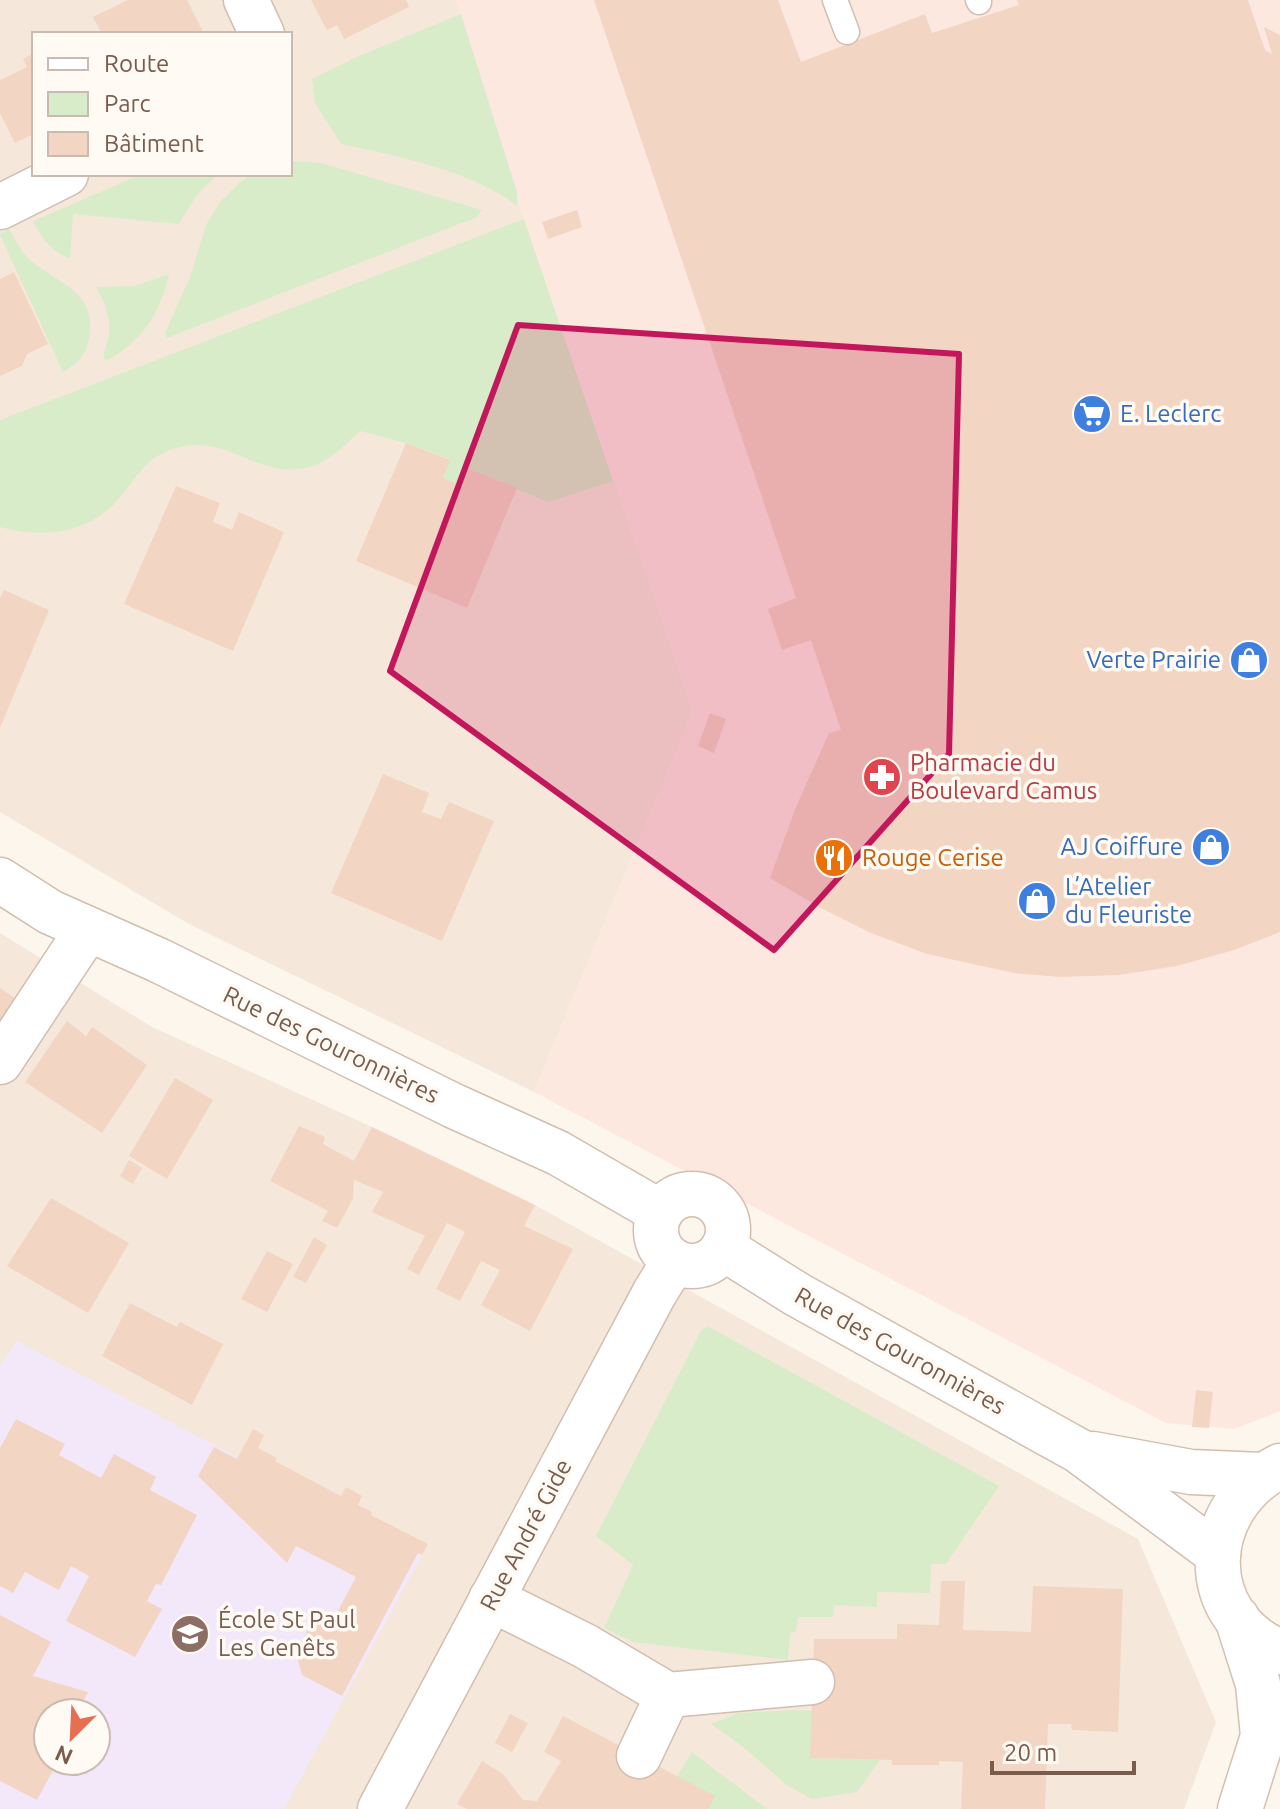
<svg xmlns="http://www.w3.org/2000/svg" width="1280" height="1809" font-family="Ubuntu,sans-serif">
<style>
.residential{fill:#f5e8da;fill-rule:evenodd}
.commercial{fill:#fde8e0}
.education{fill:#f3e8fa;fill-rule:evenodd}
.green{fill:#d8ecc9}
.building{fill:#f3d5c3}
.lines{fill:none;stroke-linecap:round;stroke-linejoin:round}
.service-casing{stroke:#d1beb0;stroke-width:27}
.minor-casing{stroke:#d1beb0;stroke-width:47}
.secondary-casing{stroke:#d6c0b0;stroke-width:47}
.service{stroke:#fff;stroke-width:24}
.minor{stroke:#fff;stroke-width:44}
.secondary{stroke:#fff;stroke-width:44}
.marked{fill:#c2185b;fill-opacity:0.2;stroke:#c2185b;stroke-width:6;stroke-linejoin:round}
.labels{text-anchor:middle;stroke-width:7;stroke-linejoin:round;paint-order:stroke}
.shop-label{font-size:24px;fill:#366cbe;stroke:#fffaf3;text-anchor:start}
.health-label{font-size:24px;fill:#be3a42;stroke:#fffaf3;text-anchor:start}
.food-label{font-size:24px;fill:#c56008;stroke:#fffaf3;text-anchor:start}
.street-label{font-size:24px;fill:#7a5c4d;stroke:#fffaf3}
.education-label{font-size:24px;fill:#785e54;stroke:#fffaf3;text-anchor:start}
</style>
<rect width="100%" height="100%" fill="#fdf6ec"/>
<g class="residential">
<path d="M0,0H457L524,219L693,711L534,1092L189,924L0,812ZM34,34H290V174H34Z"/>
<path d="M0,933L152,1027L372,1127L535,1205L1138,1539L1216,1722L1184,1809H0ZM48,1713H96V1761H48Z"/>
</g>
<polygon class="commercial" points="457,0 1280,0 1280,1411 1234,1429 1166,1423 534,1092 693,711 524,219"/>
<path class="education" d="M17,1341L422,1555L284,1809H0V1365ZM48,1713H96V1761H48Z"/>
<g class="green">
<path d="M461,14L517,192V206C471,170 397,156 341,144L315,103L312,79L359,56Z"/>
<polygon points="290,161 321,163 482,210 477,217 167,338 165,333 190,277 206,225 220,202 240,182 253,174 290,174"/>
<path d="M142,174H218L196,196L179,224L73,214L70,259C52,251 41,239 33,221Z"/>
<path d="M524,219L613,481L548,502L469,469L463,486L443,478L449,459L406,443L360,431C349,441 336,455 322,462C263,491 230,427 170,450C144,459 135,480 118,500C87,534 43,539 0,527V420Z"/>
<path d="M9,229C15,239 21,252 30,260C58,285 98,290 89,339C86,355 77,364 63,372L0,235V233Z"/>
<path d="M169,274C161,312 141,344 105,361C102,352 107,345 109,336C111,317 105,303 96,287L135,286Z"/>
<polygon points="709,1327 999,1486 946,1564 931,1564 930,1593 877,1592 877,1607 834,1605 833,1617 798,1617 796,1632 790,1633 788,1660 633,1642 604,1628 633,1565 596,1536 702,1329"/>
<polygon points="796,1710 812,1711 811,1758 880,1760 857,1792 812,1799 788,1786 742,1746 711,1724 738,1713"/>
<polygon points="692,1752 767,1809 708,1809 677,1776"/>
</g>
<g class="building">
<polygon points="128,0 187,0 204,34 102,34 93,17"/>
<polygon points="311,0 406,0 409,7 344,39 337,25 327,30"/>
<polygon points="594,0 778,0 801,62 925,14 932,33 1019,5 1017,0 1248,0 1265,50 1272,54 1264,27 1280,35 1280,932 1234,950 1177,966 1119,975 1059,977 1014,973 927,954 871,933 819,907 770,878 796,807 829,733 841,730 811,640 782,650 768,609 796,598"/>
<polygon points="34,53 34,134 15,143 0,113 0,80 27,67 23,59"/>
<polygon points="577,210 582,227 548,239 542,222"/>
<polygon points="14,272 48,344 27,354 22,366 0,376 0,279"/>
<polygon points="406,443 450,460 443,478 463,486 469,469 517,488 467,608 356,561"/>
<polygon points="176,486 220,503 213,522 232,530 239,512 284,532 233,651 124,604"/>
<polygon points="4,590 49,610 0,728 0,598"/>
<polygon points="710,713 726,719 714,753 698,746"/>
<polygon points="383,774 429,793 422,812 441,819 449,802 494,821 442,941 331,893"/>
<polygon points="0,988 16,999 0,1022"/>
<polygon points="67,1021 86,1036 92,1027 147,1065 102,1133 25,1082"/>
<polygon points="175,1078 213,1100 167,1179 129,1156"/>
<polygon points="299,1126 325,1137 323,1144 354,1161 372,1127 535,1205 524,1226 573,1249 530,1331 481,1305 500,1270 481,1261 460,1301 436,1289 465,1232 447,1223 419,1275 407,1269 425,1236 372,1212 383,1192 354,1180 353,1199 337,1228 322,1221 328,1211 270,1181"/>
<polygon points="129,1160 142,1168 133,1184 120,1176"/>
<polygon points="51,1198 129,1243 88,1313 7,1266"/>
<polygon points="314,1237 327,1245 306,1283 293,1277"/>
<polygon points="267,1251 293,1264 267,1312 241,1299"/>
<polygon points="130,1303 177,1327 180,1322 223,1344 192,1405 102,1356"/>
<polygon points="1196,1390 1213,1392 1209,1428 1192,1427"/>
<polygon points="16,1419 65,1444 59,1455 101,1478 114,1454 156,1477 150,1490 197,1515 161,1585 156,1584 147,1601 162,1609 135,1657 66,1621 89,1576 71,1566 59,1590 25,1572 13,1593 0,1586 0,1448"/>
<polygon points="253,1429 264,1435 258,1448 277,1458 275,1461 341,1496 346,1487 362,1496 358,1505 372,1512 371,1515 428,1544 422,1555 418,1553 342,1696 302,1675 296,1653 311,1624 334,1618 356,1577 296,1546 287,1563 198,1476 214,1447 237,1459"/>
<polygon points="941,1581 965,1581 963,1630 1031,1632 1033,1586 1123,1589 1118,1732 1072,1730 1071,1724 1048,1724 1045,1809 961,1809 963,1762 939,1761 939,1765 892,1765 892,1760 810,1758 814,1639 897,1639 897,1624 939,1625"/>
<polygon points="0,1615 51,1642 33,1676 88,1692 77,1713 48,1713 48,1761 58,1761 37,1800 0,1781"/>
<polygon points="510,1714 528,1723 512,1752 495,1743"/>
<polygon points="563,1716 715,1796 708,1809 467,1809 457,1804 482,1761 503,1774 523,1800 537,1801 561,1761 544,1752"/>
</g>
<g class="lines">
<defs>
<g id="service">
<polyline points="835,0 847,32"/>
<polyline points="978,0 979,2"/>
</g>
<g id="minor">
<polyline points="246,0 262,34"/>
<polyline points="0,207 66,174"/>
<polyline points="0,880 50,912 158,960 454,1106 558,1153 660,1212"/>
<polyline points="0,1062 88,929"/>
<circle cx="692" cy="1230" r="36"/>
<polyline points="723,1248 798,1295 1079,1451 1218,1554"/>
<polyline points="1093,1454 1191,1472 1262,1475"/>
<polyline points="491,1599 585,1646 668,1695 812,1682"/>
<polyline points="639,1756 668,1695"/>
<polyline points="380,1809 654,1294 674,1261"/>
</g>
<g id="secondary">
<path d="M1280,1466C1200,1507 1194,1615 1280,1652"/>
<polyline points="1237,1618 1258,1684 1263,1736 1240,1809"/>
</g>
</defs>
<use href="#service" class="service-casing"/>
<use href="#minor" class="minor-casing"/>
<use href="#secondary" class="secondary-casing"/>
<use href="#service" class="service"/>
<use href="#minor" class="minor"/>
<use href="#secondary" class="secondary"/>
</g>
<path class="marked" d="M518,325L959,354L949,754L774,950L390,671Z"/>
<defs>
<symbol id="supermarket-disc" viewBox="-11 -11 22 22"><circle r="9.5" fill="#3f7fe0" stroke="#fffaf3"/><path d="M-6-5.5h2.5l.6 2H6L4.5 2H-2.5L-4.4-4H-6ZM-1.5 3.2a1.3 1.3 0 1 0 .1 0ZM3 3.2a1.3 1.3 0 1 0 .1 0Z" fill="#fff"/></symbol>
<symbol id="shop-disc" viewBox="-11 -11 22 22"><circle r="9.5" fill="#3f7fe0" stroke="#fffaf3"/><path d="M-5-2.5h2.3a2.7 3.5 0 0 1 5.4 0H5L5.5 6h-11ZM-1.5-2.5h3a1.5 2.3 0 0 0-3 0Z" fill="#fff"/></symbol>
<symbol id="pharmacy-disc" viewBox="-11 -11 22 22"><circle r="9.5" fill="#e0444e" stroke="#fffaf3"/><path d="M-2-6h4v4h4v4h-4v4h-4v-4h-4v-4h4Z" fill="#fff"/></symbol>
<symbol id="restaurant-disc" viewBox="-11 -11 22 22"><circle r="9.5" fill="#e8710a" stroke="#fffaf3"/><path d="M-5-6h1v4h1v-4h1v4h1v-4h1v5L-1.5 .5V6h-2V.5L-5-1ZM5-6V6H3V1.5H1.5Q1.5-4 5-6Z" fill="#fff"/></symbol>
<symbol id="school-disc" viewBox="-11 -11 22 22"><circle r="9.5" fill="#8d6e63" stroke="#fffaf3"/><path d="M0-5L7-2L0 1L-7-2ZM-4 1L0 2.5L4 1V4Q0 6-4 4Z" fill="#fff"/></symbol>
</defs>
<g fill-rule="evenodd">
<use href="#supermarket-disc" x="1070" y="392" width="44" height="44"/>
<use href="#shop-disc" x="1227" y="638" width="44" height="44"/>
<use href="#pharmacy-disc" x="860" y="755" width="44" height="44"/>
<use href="#shop-disc" x="1189" y="825" width="44" height="44"/>
<use href="#restaurant-disc" x="812" y="836" width="44" height="44"/>
<use href="#shop-disc" x="1015" y="879" width="44" height="44"/>
<use href="#school-disc" x="168" y="1612" width="44" height="44"/>
</g>
<g class="labels">
<g class="shop-label">
<text x="1120" y="422">E. Leclerc</text>
<text x="1221" y="668" text-anchor="end">Verte Prairie</text>
<text x="1183" y="855" text-anchor="end">AJ Coiffure</text>
<text x="1065" y="895">L’Atelier<tspan x="1065" dy="28">du Fleuriste</tspan></text>
</g>
<g class="health-label">
<text x="910" y="771">Pharmacie du<tspan x="910" dy="28">Boulevard Camus</tspan></text>
</g>
<g class="food-label">
<text x="862" y="866">Rouge Cerise</text>
</g>
<g class="street-label">
<text transform="translate(331 1045) rotate(26)" y="8">Rue des Gouronnières</text>
<text transform="translate(900 1351) rotate(29)" y="8">Rue des Gouronnières</text>
<text transform="translate(526 1535) rotate(-62)" y="8">Rue André Gide</text>
</g>
<g class="education-label">
<text x="218" y="1628">École St Paul<tspan x="218" dy="28">Les Genêts</tspan></text>
</g>
</g>
<rect x="32" y="32" width="260" height="144" fill="#fffaf3" stroke="#cabbb1" stroke-width="2"/>
<rect x="48" y="58" width="40" height="12" fill="#ffffff" stroke="#cabbb1" stroke-width="2"/>
<text x="104" y="72" font-size="24" fill="#7a5c4d">Route</text>
<rect x="48" y="92" width="40" height="24" fill="#d8ecc9" stroke="#cabbb1" stroke-width="2"/>
<text x="104" y="112" font-size="24" fill="#7a5c4d">Parc</text>
<rect x="48" y="132" width="40" height="24" fill="#f3d5c3" stroke="#cabbb1" stroke-width="2"/>
<text x="104" y="152" font-size="24" fill="#7a5c4d">Bâtiment</text>
<g transform="translate(72 1737) rotate(204)"><circle r="38" fill="#fffaf3" stroke="#cabbb1" stroke-width="2"/>
<path d="M0-6L14 30L0 20L-14 30Z" fill="#e76f51"/>
<text y="-12" font-size="22" font-weight="bold" text-anchor="middle" fill="#7a5c4d">N</text>
</g>
<path d="M992 1761v12h142v-12" fill="none" stroke="#7a5c4d" stroke-width="4"/>
<text x="1004" y="1761" font-size="24" fill="#7a5c4d" stroke="#fffaf3" stroke-width="6" paint-order="stroke">20 m</text>
</svg>
